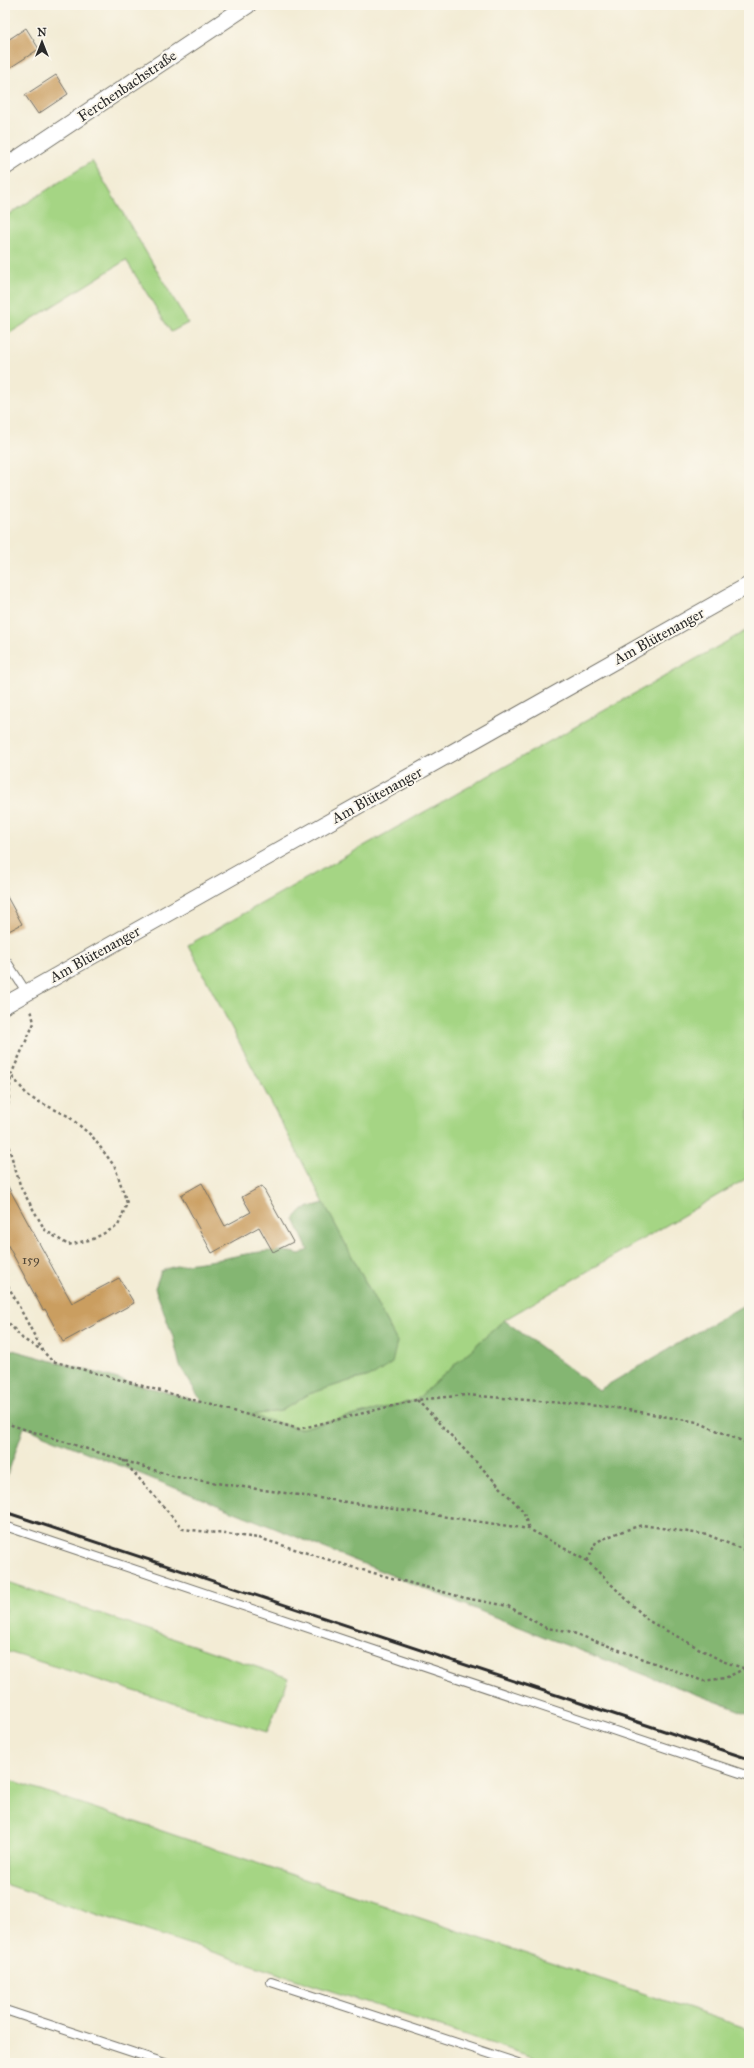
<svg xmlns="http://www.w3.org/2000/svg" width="754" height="2068" font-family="'IM FELL Great Primer',serif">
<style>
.green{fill:#a5d584;stroke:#688058}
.forest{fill:#84b672;stroke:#58704e}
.building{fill:#ca9e60}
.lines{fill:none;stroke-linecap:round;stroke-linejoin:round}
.service-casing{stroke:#716f66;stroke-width:10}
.minor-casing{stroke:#716f66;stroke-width:18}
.path{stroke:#716f66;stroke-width:2.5;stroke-dasharray:3 3;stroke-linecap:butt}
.service{stroke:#fff;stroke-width:8}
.minor{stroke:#fff;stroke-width:16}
.rail{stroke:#2b2b2b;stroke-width:3}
.labels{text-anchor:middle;stroke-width:4;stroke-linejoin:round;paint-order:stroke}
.number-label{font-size:13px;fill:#534838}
.street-label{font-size:15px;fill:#2b2b2b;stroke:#fbf7ec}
</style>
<rect width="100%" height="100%" fill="#fbf7ec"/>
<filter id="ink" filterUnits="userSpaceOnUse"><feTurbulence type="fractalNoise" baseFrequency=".025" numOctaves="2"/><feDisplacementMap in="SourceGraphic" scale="8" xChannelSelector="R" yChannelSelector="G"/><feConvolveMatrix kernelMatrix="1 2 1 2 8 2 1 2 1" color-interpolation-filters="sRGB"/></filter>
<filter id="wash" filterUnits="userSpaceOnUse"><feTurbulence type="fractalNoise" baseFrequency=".012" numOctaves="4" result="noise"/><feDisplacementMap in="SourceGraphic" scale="16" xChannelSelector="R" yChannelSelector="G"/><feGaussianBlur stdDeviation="0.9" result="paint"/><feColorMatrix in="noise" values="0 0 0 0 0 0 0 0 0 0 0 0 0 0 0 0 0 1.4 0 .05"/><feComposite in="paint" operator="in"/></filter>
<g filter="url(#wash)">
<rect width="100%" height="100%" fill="#f3ecd5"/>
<g class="green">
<polygon points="92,161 188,323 171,332 126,260 5,336 5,217"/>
<polygon points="749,629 749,1177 504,1320 416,1400 299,1429 250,1415 281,1411 309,1394 349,1381 367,1377 397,1342 188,945"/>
<polygon points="5,1581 289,1678 267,1732 5,1651"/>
<polygon points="5,1778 749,2029 749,2063 551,2063 5,1884"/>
</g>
<path class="forest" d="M324,1203L397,1342L392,1363L374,1375L349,1381L309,1394L281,1411L251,1415L299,1429L416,1400L504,1320L599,1390L749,1302V1714L542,1636L24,1427L5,1482V1348L202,1402L180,1366L173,1337L155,1288L161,1271C181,1263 200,1263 221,1259C246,1254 274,1247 300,1254L308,1250L294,1219L303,1209Z"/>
<g id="blocks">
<g class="building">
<polygon points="26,28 39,49 5,71 5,42"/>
<polygon points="56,75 68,94 38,114 25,95"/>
<polygon points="5,893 22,924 5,933"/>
<polygon points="5,1181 72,1303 119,1278 134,1303 63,1342 45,1309 43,1310 5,1240"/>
<polygon points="202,1183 225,1226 251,1212 242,1197 262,1186 293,1242 273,1252 259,1227 212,1253 181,1195"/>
</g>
</g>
</g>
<g filter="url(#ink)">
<use href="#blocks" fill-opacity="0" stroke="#716f66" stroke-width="1"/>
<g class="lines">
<defs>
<g id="service">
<polyline points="5,961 7,962 27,993"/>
<polyline points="5,1526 749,1776"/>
<polyline points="271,1982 518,2063"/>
<polyline points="5,2010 165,2063"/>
</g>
<g id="minor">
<polyline points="5,167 248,5"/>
<polyline points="5,1005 749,585"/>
</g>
</defs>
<use href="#service" class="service-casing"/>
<use href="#minor" class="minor-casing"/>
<g class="path">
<polyline points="5,1135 21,1188 45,1230 68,1245 93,1239 118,1226 127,1203 115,1167 92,1136 68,1116 29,1097 11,1075"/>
<polyline points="5,1135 11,1075 34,1023 31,1009"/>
<polyline points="5,1280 42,1350 52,1361 299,1429 416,1400 466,1395 611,1407 697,1422 749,1444"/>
<polyline points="5,1319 23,1339 42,1350"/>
<polyline points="417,1400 523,1511 529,1529"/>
<polyline points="5,1423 176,1477 529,1529 587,1561 649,1621 722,1661 749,1670"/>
<polyline points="123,1460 183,1529 259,1538 352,1567 465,1598 508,1606 546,1628 568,1631 703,1681 725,1678 744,1669"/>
<polyline points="587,1561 596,1542 620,1532 642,1525 708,1535 749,1552"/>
</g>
<use href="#service" class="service"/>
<use href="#minor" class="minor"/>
<polyline class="rail" points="5,1512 749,1759"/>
</g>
</g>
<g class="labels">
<g class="number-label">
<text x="31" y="1264">159</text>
</g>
<g class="street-label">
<text transform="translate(127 86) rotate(-34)" y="5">Ferchenbachstraße</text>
<text transform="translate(659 636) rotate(-29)" y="5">Am Blütenanger</text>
<text transform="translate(377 795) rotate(-29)" y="5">Am Blütenanger</text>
<text transform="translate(95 954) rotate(-29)" y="5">Am Blütenanger</text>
</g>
</g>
<rect width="754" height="2068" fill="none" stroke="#fbf7ec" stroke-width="20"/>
<g transform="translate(42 42)" stroke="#fbf7ec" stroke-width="3" paint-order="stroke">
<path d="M0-3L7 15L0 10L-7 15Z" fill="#2b2b2b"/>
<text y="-6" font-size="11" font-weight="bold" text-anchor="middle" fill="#2b2b2b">N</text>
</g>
</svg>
